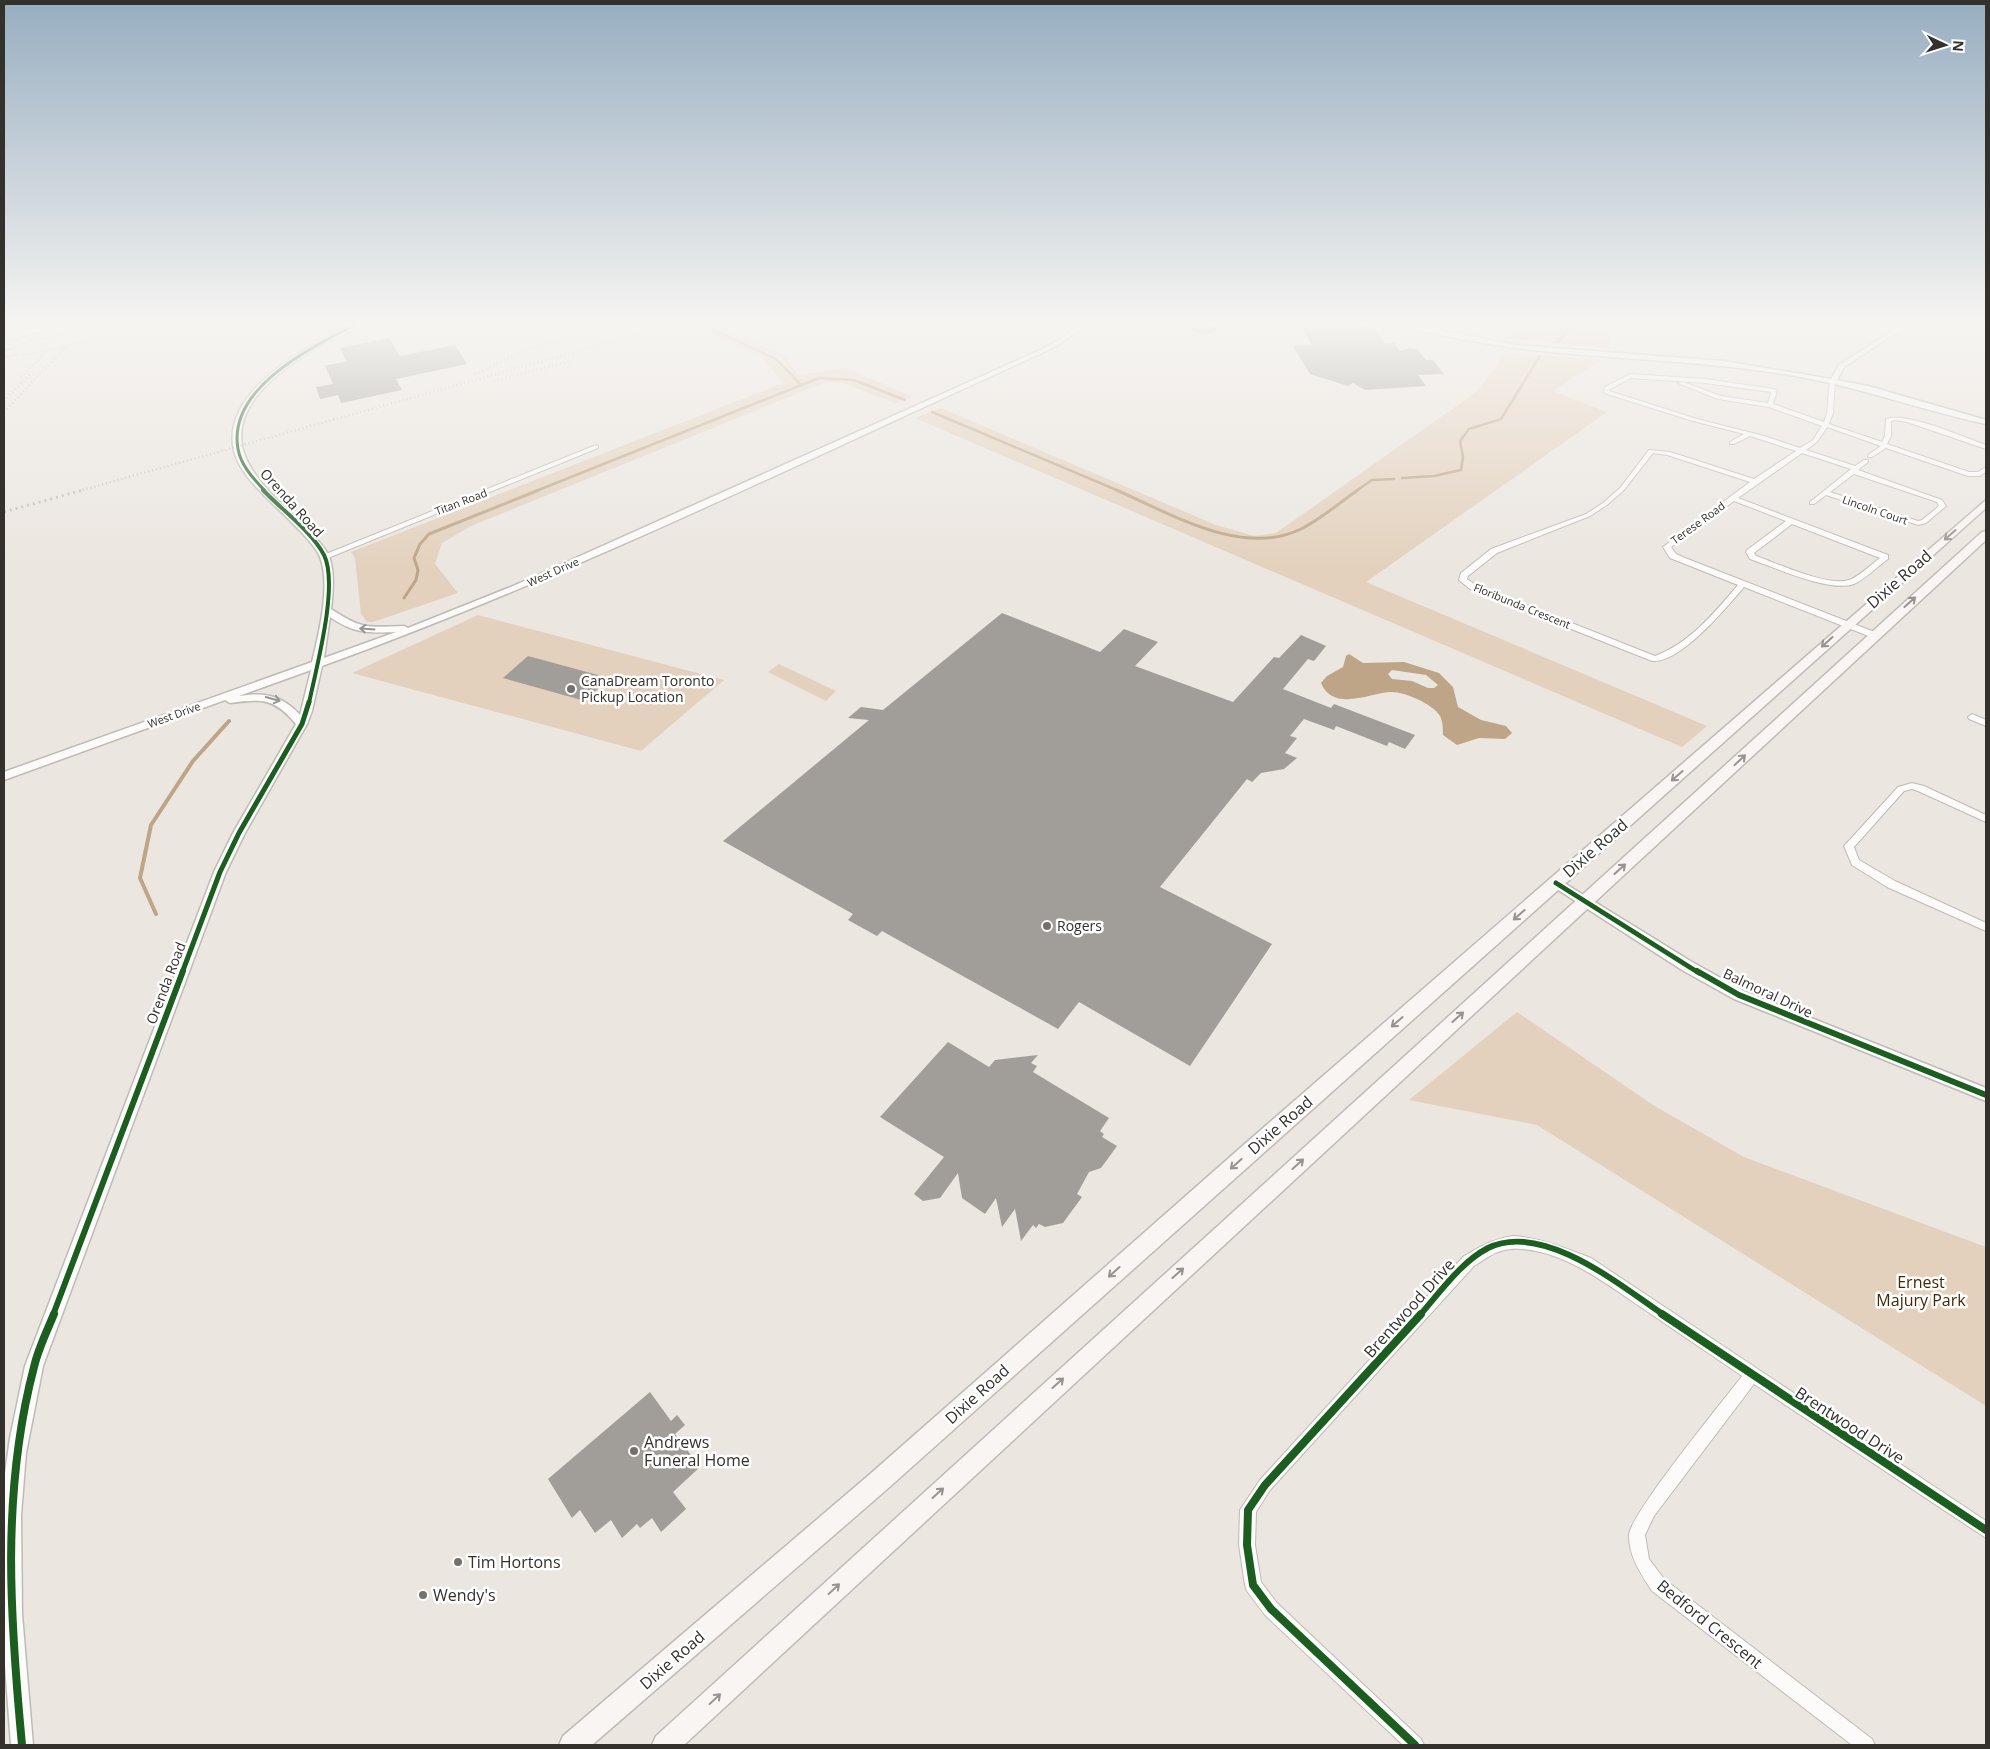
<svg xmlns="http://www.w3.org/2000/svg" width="1990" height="1749" font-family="'Open Sans',sans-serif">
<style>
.green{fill:#e3d1bd}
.water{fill:#bea587;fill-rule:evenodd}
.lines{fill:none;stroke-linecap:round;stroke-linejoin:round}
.stream-far2{stroke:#bea587;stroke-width:2.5}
.stream-far1{stroke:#bea587;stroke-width:3}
.stream{stroke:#bea587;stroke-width:4}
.building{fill:#a19d98}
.minor-casing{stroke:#bebbb6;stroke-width:2}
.tertiary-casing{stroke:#bebbb6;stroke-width:3}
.secondary-casing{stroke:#bebbb6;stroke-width:3}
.motorway-casing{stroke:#c0b7ac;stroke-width:2}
.minor{fill:#fcfbfa;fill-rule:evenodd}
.tertiary{fill:#fcfbfa;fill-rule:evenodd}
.secondary{fill:#f8f5f2;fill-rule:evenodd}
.motorway{fill:#eee7df;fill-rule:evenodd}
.rail-far1{stroke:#c1c0be;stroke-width:2.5;stroke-dasharray:1 3;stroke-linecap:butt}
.rail{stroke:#c1c0be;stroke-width:3;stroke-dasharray:2 4;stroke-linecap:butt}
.motorway-bridge-casing{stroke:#c0b7ac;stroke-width:12;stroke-linecap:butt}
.motorway-bridge{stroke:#eee7df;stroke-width:11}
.cycleway-far4-casing{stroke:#fff;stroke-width:5}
.cycleway-far3-casing{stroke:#fff;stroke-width:6}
.cycleway-far2-casing{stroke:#fff;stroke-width:8}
.cycleway-far1-casing{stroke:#fff;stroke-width:9}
.cycleway-casing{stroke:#fff;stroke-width:11}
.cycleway-far4{stroke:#1b5e20;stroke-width:3}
.cycleway-far3{stroke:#1b5e20;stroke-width:4}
.cycleway-far2{stroke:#1b5e20;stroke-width:5}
.cycleway-far1{stroke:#1b5e20;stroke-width:6}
.cycleway{stroke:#1b5e20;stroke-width:8}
.oneway{stroke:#969390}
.oneway2{stroke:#989694}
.poi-dot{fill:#74706c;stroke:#fff;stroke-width:2}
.labels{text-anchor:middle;stroke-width:5;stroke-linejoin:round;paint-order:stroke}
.far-street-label{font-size:11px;fill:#34312d;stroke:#fff}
.street-label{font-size:14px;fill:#34312d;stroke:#fff}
.poi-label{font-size:14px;fill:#34312d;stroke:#fff;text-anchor:start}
.near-street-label{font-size:16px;fill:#34312d;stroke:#fff}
.near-park-label{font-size:16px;fill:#422a07;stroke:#fff}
.near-poi-label{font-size:16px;fill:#34312d;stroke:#fff;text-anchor:start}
</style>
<rect width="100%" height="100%" fill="#ebe6e0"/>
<g class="green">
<polygon points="701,324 718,324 718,328 782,354 799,375 846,368 912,396 895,403 843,383 826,382 471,526 442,543 435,564 458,593 373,622 367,622 361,614 355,558 351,552 783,383 762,358 703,331"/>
<polygon points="1518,324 1615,324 1609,334 1610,348 1508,339"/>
<polygon points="1507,353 1602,360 1553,391 1607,412 1366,582 1707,726 1682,747 915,418 941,408 1216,525 1254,536 1276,533 1475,393"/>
<polygon points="478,615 724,680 641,751 352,673"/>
<polygon points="779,664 836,691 826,701 768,672"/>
<polygon points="1517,1012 1653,1105 1744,1157 1986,1247 1986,1406 1537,1125 1409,1100"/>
</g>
<path class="water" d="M1349,654L1363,663L1404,662L1439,673L1453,687L1458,707L1481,720L1506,726L1512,733L1505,739L1479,738L1457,745L1443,735C1443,729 1443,722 1440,716C1433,704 1405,692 1392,692C1372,692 1333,713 1321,683L1327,676L1343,667L1346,656ZM1392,670L1426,675L1438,685L1434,688H1428L1412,681L1392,679L1388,674Z"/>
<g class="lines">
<g class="stream-far2">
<polyline points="711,324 711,329 776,359 801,385"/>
<polyline points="1557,342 1571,329 1572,324"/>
<polyline points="932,412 1119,491"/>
<polyline points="1402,478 1434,476 1461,470 1463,457 1460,441 1469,429 1501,419 1540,356"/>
<polyline points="536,491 819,378 854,380 905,400"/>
<polyline points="1356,491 1372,480 1394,479"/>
</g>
<g class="stream-far1">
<path d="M1116,490C1170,513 1242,558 1301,529C1321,519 1339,503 1358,490"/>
<polyline points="404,598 416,580 418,570 414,558 420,544 429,534 539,490"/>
</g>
<polyline class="stream" points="156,914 140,878 151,825 193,761 229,721"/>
</g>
<g class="building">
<polygon points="1176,324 1207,324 1221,328 1206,335 1176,326"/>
<polygon points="1299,324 1358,324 1359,326 1374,328 1385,343 1394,343 1400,351 1410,348 1417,349 1426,360 1433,360 1444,374 1418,375 1426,386 1365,390 1353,383 1348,386 1310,374 1293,346 1312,345"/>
<polygon points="389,338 400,356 455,345 467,364 396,379 402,390 341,403 338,395 320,399 316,387 333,384 325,366 346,361 340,348"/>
<polygon points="1002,613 1100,652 1124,629 1158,642 1135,666 1233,702 1274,657 1279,658 1301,635 1326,646 1314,661 1308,659 1283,689 1331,708 1334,704 1415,735 1405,749 1389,742 1387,746 1336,726 1334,730 1304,719 1290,736 1297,738 1285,753 1297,758 1284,769 1261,773 1252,782 1247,779 1160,887 1272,944 1190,1066 1079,1002 1058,1029 882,931 877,936 848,920 853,914 723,841 869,720 848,718 861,707 883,710"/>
<polygon points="528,656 609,678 585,701 503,678"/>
<polygon points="948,1042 989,1067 995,1060 1038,1055 1031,1063 1037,1066 1033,1072 1109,1118 1100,1131 1104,1134 1102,1137 1117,1146 1101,1168 1089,1172 1077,1194 1082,1197 1063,1223 1045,1227 1039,1224 1036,1228 1033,1225 1021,1241 1015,1209 1002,1227 996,1198 985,1214 962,1198 958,1173 940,1198 923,1201 914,1194 944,1157 880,1117"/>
<polygon points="650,1392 671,1421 677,1415 685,1425 675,1434 700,1467 673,1492 686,1509 661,1532 652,1518 640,1528 637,1524 622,1538 611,1520 595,1533 580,1510 572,1518 548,1479"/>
</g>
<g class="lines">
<defs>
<g id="minor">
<path d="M1630,374L1705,379L1774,389L1777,391L1773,404L1824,422L1827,413L1830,381L1835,380L1833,413L1829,424L1882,442L1885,436L1886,419C1909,412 1962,437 1986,445V449L1907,422L1895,420L1891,421V436L1887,444L1969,472H1978L1986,467V472L1980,476H1968L1886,448L1872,457H1868V455L1881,446L1827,427L1817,442L1806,450L1855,466L1864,460H1868V462L1858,470L1942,500L1946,506L1926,523L1918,525L1826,495L1814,504H1810V502L1851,469L1802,453L1738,498L1888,555V559C1878,566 1864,580 1854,584C1830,593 1774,567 1750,559L1746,552L1747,550L1786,521L1734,501L1671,547L1676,554L1685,558L1877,633V637H1871L1744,587C1727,607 1680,664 1652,661L1470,589L1459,580L1461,573L1491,549L1586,514L1603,503L1620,488L1649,450L1670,452L1754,479L1796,451L1750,436L1734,444H1730V442L1744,434L1693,421L1604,393L1605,387ZM1631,378L1705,383L1771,392L1768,403L1721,396L1683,382L1678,383L1718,399L1769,407L1822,426L1813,440L1800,448L1764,436L1697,419L1609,391L1610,389ZM1653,453L1667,455L1750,482L1663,547L1670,558L1738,585C1715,612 1690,643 1655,656L1476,585L1467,579L1468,576L1497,553L1590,516L1607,505L1624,490ZM1854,474L1937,502L1939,506L1922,520L1918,521L1830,492ZM1792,524L1880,558C1872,564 1857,578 1849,580C1827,587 1777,563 1756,556L1754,553Z"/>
<polygon points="596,445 598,446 598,448 328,558 321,556"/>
<polygon points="1972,714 1986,720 1986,726 1969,719 1968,717"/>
<polygon points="1912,783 1924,786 1986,815 1986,822 1918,791 1912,789 1904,791 1854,847 1859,860 1895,881 1986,923 1986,931 1887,887 1852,865 1844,846 1846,844 1898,787"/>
<path d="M1513,1236C1541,1238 1565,1248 1591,1258L1986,1521V1538L1754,1384L1654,1516L1645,1535L1649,1559L1664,1579L1872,1739L1875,1745H1852L1652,1591C1641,1574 1629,1557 1629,1535C1630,1514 1724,1400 1742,1376C1712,1355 1681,1335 1651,1314C1611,1288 1562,1246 1511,1249C1496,1250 1487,1258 1474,1266L1270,1490L1256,1512L1255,1545L1261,1582L1277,1603L1421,1739L1424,1745H1403L1265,1615L1247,1591L1245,1585L1239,1545L1240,1510L1260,1480L1464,1256C1482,1246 1492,1239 1513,1236Z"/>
</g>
<g id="tertiary">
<path d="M353,324H360C351,332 338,337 327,342C304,355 278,371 260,392C212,448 266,488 305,527C313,536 324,545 329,556C335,572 333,593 331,609C363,630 367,627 404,626L408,628L513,586L1038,351L1056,342L1079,324H1086L1060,344L1042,353C804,461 568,577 322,666L312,711L307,724L245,833L226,872L43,1366L26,1453L21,1515L22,1614L33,1745H11L4,1652V1480L10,1438L25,1366L214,872L233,833L296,724C274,698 263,699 230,703L225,700L4,780V772L312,662C319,633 331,585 320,557C314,541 274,506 261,492C250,481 238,467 234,451C220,390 309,346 353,324ZM330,617C355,634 368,633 396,632L324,658ZM311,670L300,715C282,695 264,692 239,696Z"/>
<path d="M1399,324H1409L1515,345L1724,361L1831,379L1839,365L1903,324H1910L1844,367L1837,380L1868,386L1986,420V424C1916,409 1849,383 1777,373C1667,356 1555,360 1446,336C1432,333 1411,332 1399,324Z"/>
<polygon points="1556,878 1692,962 1744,991 1986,1088 1986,1101 1734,999 1682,970 1552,886 1550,883 1552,880"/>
</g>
<g id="secondary">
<polygon points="1986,500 1986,508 885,1491 592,1745 559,1745 563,1736 869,1475 1247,1142"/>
<polygon points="1986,531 1986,540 684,1745 652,1745 656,1736 1982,532"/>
</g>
<g id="motorway">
<polygon points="57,324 74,324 4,341 4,335"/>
<polygon points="127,324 143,324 107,334 102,331"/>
<polygon points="21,347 26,350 25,352 4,357 4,351"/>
</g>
</defs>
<use href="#minor" class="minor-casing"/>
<use href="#tertiary" class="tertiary-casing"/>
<use href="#secondary" class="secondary-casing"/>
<use href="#motorway" class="motorway-casing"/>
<use href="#minor" class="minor"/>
<use href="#tertiary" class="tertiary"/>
<use href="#secondary" class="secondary"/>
<use href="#motorway" class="motorway"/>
<g class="rail-far1">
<polyline points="475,374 528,349 620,324"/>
<polyline points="21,377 73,324"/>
<polyline points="494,381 572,361"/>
<polyline points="4,401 30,374"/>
<polyline points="4,412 87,324"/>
<polyline points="79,491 675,324"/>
</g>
<polyline class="rail" points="4,512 83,490"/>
<defs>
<polyline id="motorway-bridge" points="21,350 107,331"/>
</defs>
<use href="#motorway-bridge" class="motorway-bridge-casing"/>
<use href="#motorway-bridge" class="motorway-bridge"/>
<defs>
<path id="cycleway-far4" d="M265,491C254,479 241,466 238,449C227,388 312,347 357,324"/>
<path id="cycleway-far3" d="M263,490C281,509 312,532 324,555C339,585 316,669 309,703"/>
<g id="cycleway-far2">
<polyline points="1556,883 1699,973"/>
<polyline points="182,973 220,872 239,833 302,724 309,702"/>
</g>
<g id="cycleway-far1">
<polyline points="1697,971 1739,995 1986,1095"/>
<polyline points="53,1315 183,971"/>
<path d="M1420,1315C1440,1292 1461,1262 1488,1248C1543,1221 1621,1286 1664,1315"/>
</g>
<g id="cycleway">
<polyline points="1662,1314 1986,1530"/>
<path d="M22,1745C10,1618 1,1492 34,1367C38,1349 47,1331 54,1314"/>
<polyline points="1415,1745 1271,1609 1253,1585 1247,1545 1248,1510 1265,1485 1421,1314"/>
</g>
</defs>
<use href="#cycleway-far4" class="cycleway-far4-casing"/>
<use href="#cycleway-far3" class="cycleway-far3-casing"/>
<use href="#cycleway-far2" class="cycleway-far2-casing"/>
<use href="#cycleway-far1" class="cycleway-far1-casing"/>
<use href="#cycleway" class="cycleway-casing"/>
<use href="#cycleway-far4" class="cycleway-far4"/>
<use href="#cycleway-far3" class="cycleway-far3"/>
<use href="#cycleway-far2" class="cycleway-far2"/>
<use href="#cycleway-far1" class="cycleway-far1"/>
<use href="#cycleway" class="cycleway"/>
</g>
<defs><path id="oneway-shaft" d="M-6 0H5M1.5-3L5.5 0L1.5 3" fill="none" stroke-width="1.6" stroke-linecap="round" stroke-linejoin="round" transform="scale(1.25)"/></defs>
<g class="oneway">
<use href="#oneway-shaft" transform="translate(1950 535) rotate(139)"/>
<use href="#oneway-shaft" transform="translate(1910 602) rotate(-42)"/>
<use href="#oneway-shaft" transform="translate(1827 642) rotate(138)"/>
<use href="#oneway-shaft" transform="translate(1740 760) rotate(-43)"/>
<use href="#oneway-shaft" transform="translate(1677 776) rotate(139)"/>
<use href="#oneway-shaft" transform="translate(1620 869) rotate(-42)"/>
<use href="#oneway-shaft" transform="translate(1519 915) rotate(139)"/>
<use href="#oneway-shaft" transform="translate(1458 1017) rotate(-42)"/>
<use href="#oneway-shaft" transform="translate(1397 1022) rotate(139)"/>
<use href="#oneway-shaft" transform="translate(1236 1164) rotate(138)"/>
<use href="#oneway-shaft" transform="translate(1298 1164) rotate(-42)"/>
<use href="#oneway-shaft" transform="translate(1114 1272) rotate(138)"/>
<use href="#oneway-shaft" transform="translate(1178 1273) rotate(-42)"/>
<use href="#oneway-shaft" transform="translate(1058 1383) rotate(-42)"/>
<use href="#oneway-shaft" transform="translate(938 1493) rotate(-42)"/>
<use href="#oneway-shaft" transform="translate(834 1589) rotate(-43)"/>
<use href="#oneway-shaft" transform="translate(715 1699) rotate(-43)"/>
</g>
<g class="oneway2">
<use href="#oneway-shaft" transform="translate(367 629) rotate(-176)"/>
<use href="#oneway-shaft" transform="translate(273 699) rotate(16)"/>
</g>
<linearGradient id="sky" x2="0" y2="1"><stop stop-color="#97aec1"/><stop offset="0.57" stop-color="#f6f4f1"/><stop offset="1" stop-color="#f6f4f1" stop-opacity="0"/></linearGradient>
<rect width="1990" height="568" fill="url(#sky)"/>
<g class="poi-dot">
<circle cx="571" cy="689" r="5"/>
<circle cx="1047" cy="926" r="5"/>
<circle cx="634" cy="1451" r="5"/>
<circle cx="458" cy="1562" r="5"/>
<circle cx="423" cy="1595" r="5"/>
</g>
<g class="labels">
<g class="far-street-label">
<text transform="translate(461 502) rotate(-21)" y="4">Titan Road</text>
<text transform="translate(1875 510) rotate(19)" y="4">Lincoln Court</text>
<text transform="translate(1698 523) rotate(-36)" y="4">Terese Road</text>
<text transform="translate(553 572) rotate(-24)" y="4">West Drive</text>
<text transform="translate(1522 606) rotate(22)" y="4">Floribunda Crescent</text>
<text transform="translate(174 715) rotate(-20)" y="4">West Drive</text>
</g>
<g class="street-label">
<text transform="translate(292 503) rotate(48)" y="5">Orenda Road</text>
<text transform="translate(166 983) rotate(-69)" y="5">Orenda Road</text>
<text transform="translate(1768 993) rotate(25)" y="5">Balmoral Drive</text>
</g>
<g class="poi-label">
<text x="581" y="686">CanaDream Toronto<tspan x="581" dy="16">Pickup Location</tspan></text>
<text x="1057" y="931">Rogers</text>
</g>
<g class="near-street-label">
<text transform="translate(1899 579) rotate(-41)" y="6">Dixie Road</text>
<text transform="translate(1595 848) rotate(-41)" y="6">Dixie Road</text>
<text transform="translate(1280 1125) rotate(-41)" y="6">Dixie Road</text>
<text transform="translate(1409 1308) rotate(-48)" y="6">Brentwood Drive</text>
<text transform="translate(977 1394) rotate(-42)" y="6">Dixie Road</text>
<text transform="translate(1850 1425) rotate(33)" y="6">Brentwood Drive</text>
<text transform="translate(1710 1624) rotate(39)" y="6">Bedford Crescent</text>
<text transform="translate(672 1660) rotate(-41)" y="6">Dixie Road</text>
</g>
<g class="near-park-label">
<text x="1921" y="1288">Ernest<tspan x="1921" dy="18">Majury Park</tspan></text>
</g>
<g class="near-poi-label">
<text x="644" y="1448">Andrews<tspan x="644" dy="18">Funeral Home</tspan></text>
<text x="468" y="1568">Tim Hortons</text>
<text x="433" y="1601">Wendy's</text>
</g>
</g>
<rect width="1990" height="1749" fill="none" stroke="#34312d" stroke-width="10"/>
<g transform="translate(1945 45) rotate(94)" stroke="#ffffff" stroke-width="4" paint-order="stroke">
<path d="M0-4L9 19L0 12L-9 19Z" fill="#34312d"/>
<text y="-8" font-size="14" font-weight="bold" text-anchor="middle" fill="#34312d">N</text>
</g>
</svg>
